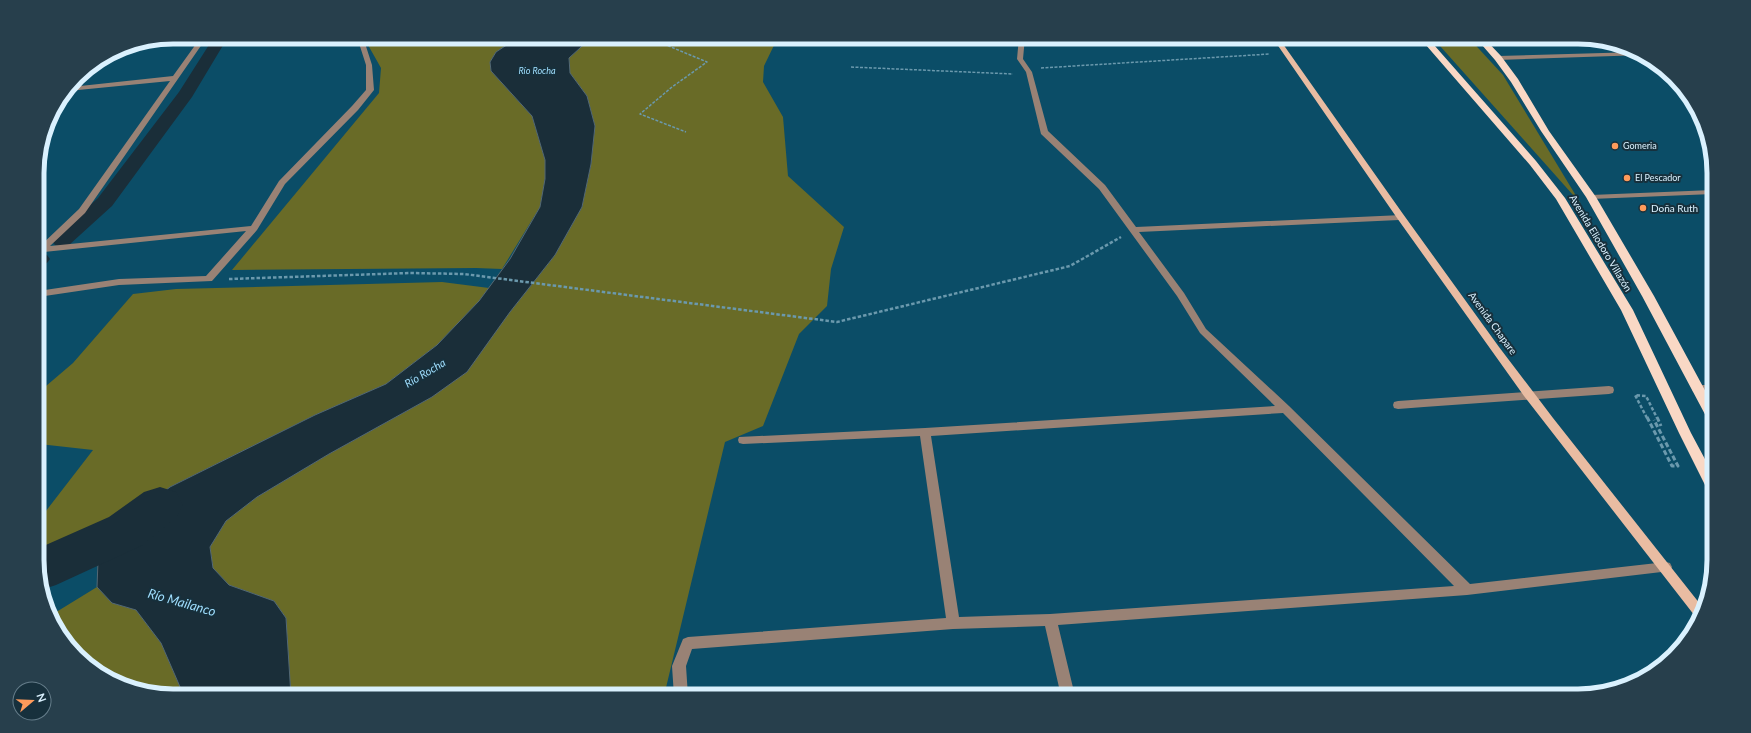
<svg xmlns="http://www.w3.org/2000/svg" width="1751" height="733" font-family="Lato,sans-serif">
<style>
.green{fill:#696b27}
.water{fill:#1a2e39;stroke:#546874}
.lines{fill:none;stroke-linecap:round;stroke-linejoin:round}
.canal{fill:#1a2e39;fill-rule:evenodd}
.river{fill:#1a2e39;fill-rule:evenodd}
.path-far2{stroke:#6b99ad;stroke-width:1.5;stroke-dasharray:3 1.5;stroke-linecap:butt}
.path-far1{stroke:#6b99ad;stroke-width:2.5;stroke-dasharray:3.5 2;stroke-linecap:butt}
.path{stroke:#6b99ad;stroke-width:3;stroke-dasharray:5 2.5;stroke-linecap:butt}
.minor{fill:#998275;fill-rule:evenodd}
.major{fill:#e9bca2;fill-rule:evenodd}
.highway{fill:#f9d8c5;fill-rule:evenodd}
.poi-dot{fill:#ff9b5b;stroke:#17303c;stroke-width:1.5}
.labels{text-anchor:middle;stroke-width:4;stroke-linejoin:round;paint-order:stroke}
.far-water-label{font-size:9px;font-style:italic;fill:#9fddfd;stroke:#17303c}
.far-poi-label{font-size:9px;fill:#daf1fe;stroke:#17303c;text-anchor:start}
.poi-label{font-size:10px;fill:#daf1fe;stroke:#17303c;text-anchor:start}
.street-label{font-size:10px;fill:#daf1fe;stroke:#17303c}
.water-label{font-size:11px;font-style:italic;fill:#9fddfd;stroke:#17303c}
.near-water-label{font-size:13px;font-style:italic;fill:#9fddfd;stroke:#17303c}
.rim{fill:none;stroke:#daf1fe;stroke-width:5}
</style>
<rect width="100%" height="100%" fill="#0b4d67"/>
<g class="green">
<polygon points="371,37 519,37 496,52 490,62 491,71 532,116 545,160 545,179 540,207 502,269 476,268 232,270 379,93 381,68 368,45"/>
<polygon points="592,37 778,37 764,66 763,82 783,117 788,176 844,227 831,269 827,306 799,334 763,426 725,442 664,696 291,696 286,618 274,601 229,585 213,568 210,547 226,521 257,497 329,454 432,397 510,312 555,255 582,207 591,164 595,126 587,96 570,73 569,58"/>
<polygon points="1432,37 1468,37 1503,75 1581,204"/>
<polygon points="442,282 489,288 479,301 437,345 386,384 315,415 170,487 123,524 39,558 39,520 93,450 39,444 39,392 73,363 133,294 176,289"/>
<polygon points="97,587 112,603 136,610 161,643 184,696 173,696 129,689 71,649 53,614"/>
</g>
<polygon class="water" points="519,37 592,37 569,58 570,73 587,96 595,126 591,164 582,207 555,255 510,312 467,372 432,397 329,454 257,497 226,521 210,547 213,568 229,585 274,601 286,618 291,696 184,696 161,643 136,610 112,603 97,587 98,561 123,524 170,487 315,415 386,384 437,345 479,301 510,259 540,207 545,179 545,160 532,116 491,71 490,62 496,52"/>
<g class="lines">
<g class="canal">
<polygon points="214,37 228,37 192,97 112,206 69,245 62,247 55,245 52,241 55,237 98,198 179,92"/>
<polygon points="38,253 47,255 50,259 47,263 38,266"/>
</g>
<polygon class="river" points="160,487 176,492 183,505 176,518 143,545 56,585 41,590 40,586 39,548 109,517 144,492"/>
<g class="path-far2">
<polyline points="647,37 707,62 672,87 640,114 686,132"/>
<polyline points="851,67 1013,74"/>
<polyline points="1041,68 1270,54"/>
</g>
<g class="path-far1">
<polyline points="229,279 410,273 464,274 837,322 1070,266 1121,237"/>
<polyline points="1647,418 1635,395 1646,396 1657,418"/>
</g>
<g class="path">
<polyline points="1647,417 1672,466 1678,466 1654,420"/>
<polyline points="1657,417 1661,426"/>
</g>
<g class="minor">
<polygon points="201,37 207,37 85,213 50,246 251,226 279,181 352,106 366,90 366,65 357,37 363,37 372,65 374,90 358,110 285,184 257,230 212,281 119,285 38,297 38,291 119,279 206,276 246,231 44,252 38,256 38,248 79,209 170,81 68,91 71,87 173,76"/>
<path d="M1019,37H1025L1023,59L1032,72L1048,131L1105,185L1136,227L1402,215L1403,217L1402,219L1399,220L1139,232L1184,293L1206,329L1289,406L1470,584L1666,562L1670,563L1672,567L1670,571L1467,595L1058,625L1075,696H1061L1045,626L953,629L692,649L686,666L688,696H674L672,666L683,639L688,637L946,618L920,436L743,444L739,443L738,440L739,437L925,428L1275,406L1200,333L1177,296L1099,189L1041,134L1026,72L1017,59ZM1283,413L1454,586L1050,614L959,617L931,436Z"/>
<polygon points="1638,52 1644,55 1498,60 1495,58 1498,56"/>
<polygon points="1713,190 1713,194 1591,199 1587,197 1591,195"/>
<polygon points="1697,385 1713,385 1714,391 1693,392 1692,389 1693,386"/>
<polygon points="1609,386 1613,387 1614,390 1613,393 1609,394 1424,407 1398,409 1394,408 1393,405 1394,402 1398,401"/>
</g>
<polygon class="major" points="1272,37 1278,37 1403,214 1499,347 1553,418 1704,609 1698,620 1524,396 1397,218"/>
<g class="highway">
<polygon points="1419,37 1427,37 1536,161 1565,198 1633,310 1691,433 1714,476 1714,494 1709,493 1679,433 1621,310 1556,199 1530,165"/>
<polygon points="1475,37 1483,37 1501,56 1518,79 1549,131 1596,197 1654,296 1714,407 1714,425 1710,423 1708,420 1642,296 1586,197 1541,131 1511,82 1495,60"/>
</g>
</g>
<g class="poi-dot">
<circle cx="1615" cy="146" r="4"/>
<circle cx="1627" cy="178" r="4"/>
<circle cx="1643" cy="208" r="4"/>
</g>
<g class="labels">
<g class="far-water-label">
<text x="537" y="74">Río Rocha</text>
</g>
<g class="far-poi-label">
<text x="1623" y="149">Gomeria</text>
<text x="1635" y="181">El Pescador</text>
</g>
<g class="poi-label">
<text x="1651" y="212">Doña Ruth</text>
</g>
<g class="street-label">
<text transform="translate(1601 243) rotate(59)" y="4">Avenida Eliodoro Villazón</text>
<text transform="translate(1493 323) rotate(54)" y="4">Avenida Chapare</text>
</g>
<g class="water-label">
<text transform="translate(425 373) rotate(-31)" y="4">Río Rocha</text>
</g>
<g class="near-water-label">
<text transform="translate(182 602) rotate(16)" y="5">Río Mailanco</text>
</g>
</g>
<path d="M0 0H1751V733H0ZM173 44H1578A129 129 0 0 1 1707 173V560A129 129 0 0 1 1578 689H173A129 129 0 0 1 44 560V173A129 129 0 0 1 173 44Z" fill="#273f4c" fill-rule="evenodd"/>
<path class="rim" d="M173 44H1578A129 129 0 0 1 1707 173V560A129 129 0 0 1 1578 689H173A129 129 0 0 1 44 560V173A129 129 0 0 1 173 44Z"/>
<g transform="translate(32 701) rotate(71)"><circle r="19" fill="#17303c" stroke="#657d8a"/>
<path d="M0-3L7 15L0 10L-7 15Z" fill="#ff9b5b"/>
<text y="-6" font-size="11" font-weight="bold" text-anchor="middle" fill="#daf1fe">N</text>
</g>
</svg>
